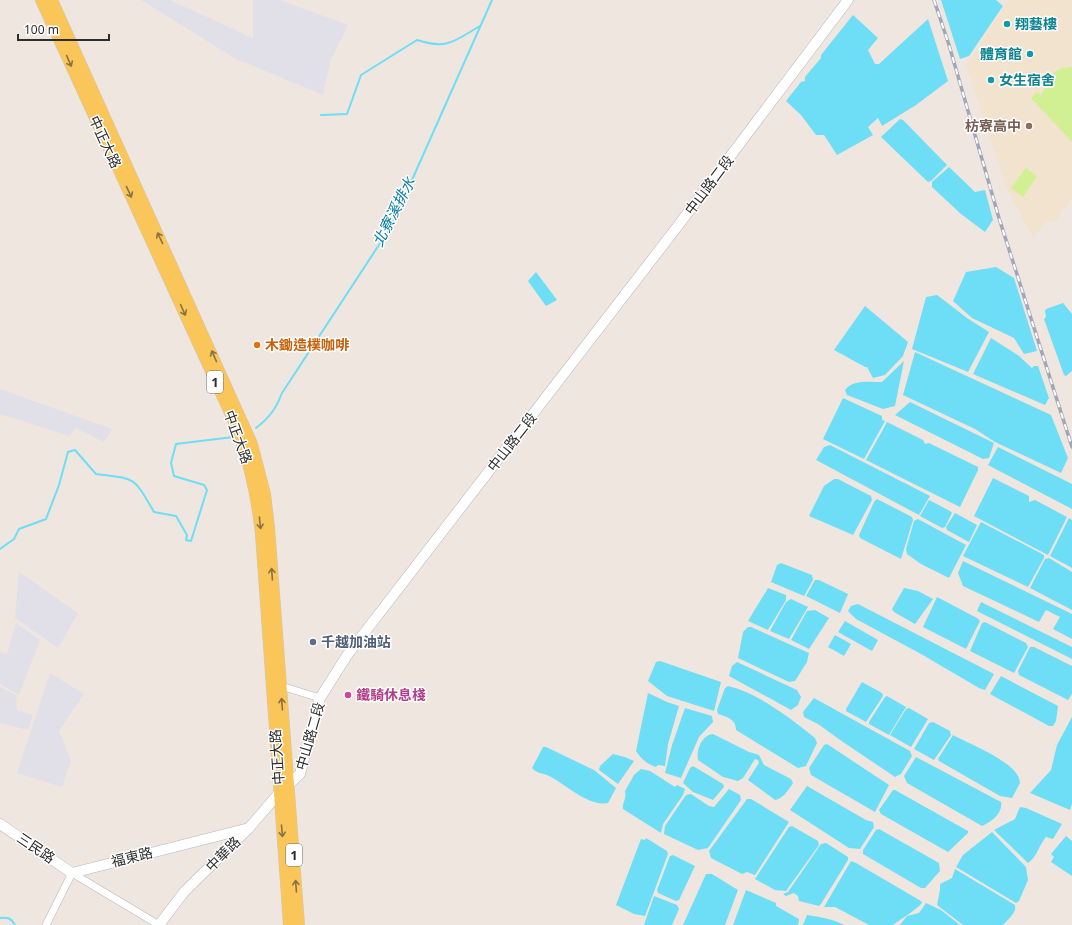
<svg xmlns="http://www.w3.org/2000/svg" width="1072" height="925" font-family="'Noto Sans','Noto Sans TC',sans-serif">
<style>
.industrial{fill:#e1e0e8}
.education{fill:#f1e3ce}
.pitch{fill:#d1f094}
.water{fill:#6ddef6}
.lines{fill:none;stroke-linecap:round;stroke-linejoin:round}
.stream{stroke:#6ddef6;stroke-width:2}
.street-casing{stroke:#b3b7c1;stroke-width:8}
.secondary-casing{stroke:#b3b7c1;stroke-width:11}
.primary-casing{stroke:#c8c8c8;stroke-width:12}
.street{stroke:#fff;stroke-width:7}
.secondary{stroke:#fff;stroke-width:10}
.primary{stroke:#fac65a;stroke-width:11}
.rail-casing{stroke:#a1a7b9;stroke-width:3.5}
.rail{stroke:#fff;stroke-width:2;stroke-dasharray:6;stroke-linecap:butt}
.oneway{stroke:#897241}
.culture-dot{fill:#0f9aa8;stroke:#fff;stroke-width:1.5}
.education-dot{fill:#8d6e63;stroke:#fff;stroke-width:1.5}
.food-dot{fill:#e8710a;stroke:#fff;stroke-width:1.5}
.service-dot{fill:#5c6f8a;stroke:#fff;stroke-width:1.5}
.hotel-dot{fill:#d1479c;stroke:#fff;stroke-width:1.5}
.labels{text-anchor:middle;stroke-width:3;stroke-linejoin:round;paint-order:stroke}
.shield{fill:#fff;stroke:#6c6c6c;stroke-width:1}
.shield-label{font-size:13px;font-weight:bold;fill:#2d2d2d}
.culture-label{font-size:14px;font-weight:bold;fill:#0d838f;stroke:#fff;text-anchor:start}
.education-label{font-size:14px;font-weight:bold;fill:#785e54;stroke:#fff;text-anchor:end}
.street-label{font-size:14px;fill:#2d2d2d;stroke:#fff}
.food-label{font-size:14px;font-weight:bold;fill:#c56008;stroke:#fff;text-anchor:start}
.service-label{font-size:14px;font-weight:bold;fill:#4e5e75;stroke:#fff;text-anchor:start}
.hotel-label{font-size:14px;font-weight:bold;fill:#b23c85;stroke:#fff;text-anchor:start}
.water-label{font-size:15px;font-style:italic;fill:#067aa2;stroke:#fff}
</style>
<rect width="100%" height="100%" fill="#efe7df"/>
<g class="industrial">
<polygon points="141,0 170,0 253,38 253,0 280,0 348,25 330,62 323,95 234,58"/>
<polygon points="0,389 112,429 104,442 76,428 69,436 0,414"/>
<polygon points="19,572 78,613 58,648 15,618"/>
<polygon points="16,623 40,640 19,695 0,684 0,652 7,654"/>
<polygon points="50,673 84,694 59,731 71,761 62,787 17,773"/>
<polygon points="0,687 16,695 17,710 33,715 28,730 0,723"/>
</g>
<polygon class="education" points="1008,0 1072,0 1072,197 1055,222 1047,221 1033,238 1006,187 966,65"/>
<g class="pitch">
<path d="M1072,67V142L1031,98L1037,92L1041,95C1050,81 1050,67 1072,67Z"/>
<polygon points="1026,168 1037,176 1023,197 1011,188"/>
</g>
<g class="water">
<polygon points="941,0 996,0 1003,6 969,56 960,59"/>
<polygon points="853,15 878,38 868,50 875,64 879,64 928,19 948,81 916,105 882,126 878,118 868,127 873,135 837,155 824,135 816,135 801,115 786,101 801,82 805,81 805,77 821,58 821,55"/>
<polygon points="900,119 903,120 947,165 931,181 928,182 881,137"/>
<polygon points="949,167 975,192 985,190 993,220 985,232 961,214 932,187 932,182"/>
<polygon points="996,267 1014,278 1037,351 1024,354 1014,338 972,318 953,301 966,272"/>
<polygon points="536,272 557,300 546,306 528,281"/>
<polygon points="937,295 967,318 989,332 968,372 912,349 926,297"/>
<polygon points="1063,303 1072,314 1072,371 1066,376 1064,375 1044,319 1046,317 1045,311 1046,309"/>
<polygon points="865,306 908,342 903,356 885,375 873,378 867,367 865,367 834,350"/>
<polygon points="991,338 1019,356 1032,368 1034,366 1038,366 1049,398 1045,405 973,374"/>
<polygon points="915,352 1051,415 1068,458 1061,473 995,442 975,429 903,395"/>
<path d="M904,361L895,406L883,409L847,395L845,390C853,379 870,382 882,382Z"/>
<polygon points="843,398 882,416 882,420 885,421 864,459 823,439"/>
<polygon points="910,402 994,443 989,458 983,459 895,415"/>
<polygon points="887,422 923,440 925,444 929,443 978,467 978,470 960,507 866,460"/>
<polygon points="830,445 930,496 919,515 816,460 824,447"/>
<polygon points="998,447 1072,484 1072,509 988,465"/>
<polygon points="993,478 1029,496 1029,502 1035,500 1067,517 1048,555 974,516"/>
<polygon points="834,479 838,479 871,496 872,500 853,535 809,516 824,486"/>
<polygon points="877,499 912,517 913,520 901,559 860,538 859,535 874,502"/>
<polygon points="929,500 950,511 952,513 945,527 942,528 920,516"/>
<polygon points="955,513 977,525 969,542 947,530 946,527"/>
<polygon points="1069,518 1072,520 1072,568 1050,556"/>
<polygon points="918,519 966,545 949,578 921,564 907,554 906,549 914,521"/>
<polygon points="981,522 1044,555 1044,558 1028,587 963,556"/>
<polygon points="1049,558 1072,572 1072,610 1030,588 1045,559"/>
<polygon points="963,561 1072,614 1072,639 1053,629 1060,617 1046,610 1039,622 963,586 958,573"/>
<polygon points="781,563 812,575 813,580 804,596 771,582 777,565"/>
<polygon points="815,580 819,580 848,594 840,613 806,596"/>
<polygon points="768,588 786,595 786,600 768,630 748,621"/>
<polygon points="904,588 918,591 933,599 915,624 894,612 892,609"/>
<polygon points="937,597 977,618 980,621 966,649 923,627"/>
<polygon points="791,599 808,607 789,639 770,631 786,602"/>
<polygon points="981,602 1072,647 1072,659 977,611"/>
<polygon points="858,604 994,674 985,690 979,688 921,654 856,619 848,611 851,606"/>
<polygon points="815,610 829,618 809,649 791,640 807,611"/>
<polygon points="845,621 878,640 872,651 838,632"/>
<polygon points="985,622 1026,643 1028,647 1014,673 970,651 982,623"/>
<polygon points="748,627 751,627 809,653 807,662 795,681 789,682 738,658 743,632"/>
<polygon points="835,635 851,644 844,656 828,647"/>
<polygon points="1030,647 1034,647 1072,666 1072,694 1068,700 1019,675 1018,671"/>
<polygon points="660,661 721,682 714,711 667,696 648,681 656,662"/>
<polygon points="737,662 797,690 801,697 798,705 791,710 729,676 732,666"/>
<polygon points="1001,676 1058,706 1056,721 1053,726 1049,726 990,694"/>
<polygon points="862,682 882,693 883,696 866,722 846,711 846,709"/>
<path d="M728,686C758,693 792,719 815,738L817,743L806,766L798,768L736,730C736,719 727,717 718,714L717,710L725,688Z"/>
<path d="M648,693L667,702L679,706L668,744L665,766L658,765L656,767C647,764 641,759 636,751Z"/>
<polygon points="887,696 906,707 889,735 869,724 869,722 885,697"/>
<polygon points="814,698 910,751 912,756 901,774 895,777 843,742 818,724 804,717 803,712"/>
<polygon points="685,708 712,716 713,722 699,737 681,778 665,773 672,745"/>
<polygon points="909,708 928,719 911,747 890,735 906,709"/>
<polygon points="1072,717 1072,804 1070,810 1030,793 1051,770 1057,745"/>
<polygon points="933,722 950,731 951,735 934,760 914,749 929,723"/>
<path d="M713,734L749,752L759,755L764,765L791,779L793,783C789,789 783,799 775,800L748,780L759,763L758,760L755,759L743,778L738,781L723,777L698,760C696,750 702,735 713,734Z"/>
<path d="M953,735C969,744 1020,763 1020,783L1012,798L1000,796L939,761L938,759Z"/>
<polygon points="827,744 889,785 875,812 811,775 809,768 824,745"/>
<path d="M543,747H546L594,770L616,788L608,803C588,807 566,784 549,776C544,773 537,774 532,768Z"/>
<polygon points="613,754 625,757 634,761 618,784 599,770 600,766"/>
<path d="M916,757L1001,802C1003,813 992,822 982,826L907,783L904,776Z"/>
<polygon points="693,766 723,784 724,787 713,800 693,792 683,783 690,768"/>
<path d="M641,769L650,771L675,787L677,785L685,789L683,795L663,824L661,833L623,809C622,803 627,798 625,791L634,775Z"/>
<polygon points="807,786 866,820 873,822 874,827 860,849 849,848 790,810"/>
<polygon points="729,789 740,795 741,800 708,848 698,850 664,834 665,826 686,795 691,794 709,806 714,807"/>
<polygon points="893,790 895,790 968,831 968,833 948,852 881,814 879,810"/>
<polygon points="747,799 751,799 789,822 755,875 747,872 742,874 711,858 709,851"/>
<path d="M1020,807L1026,808L1062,824L1053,839L1046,837C1038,846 1038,856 1028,863L994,830L1015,819Z"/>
<polygon points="792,826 818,841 819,845 786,891 775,890 755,879 789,827"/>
<polygon points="879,829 939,863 940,871 925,888 921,888 863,854 863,850 876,830"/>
<polygon points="992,832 1026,867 1028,880 1019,901 1016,903 956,867 963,855"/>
<polygon points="1066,836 1072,841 1072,876 1051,862 1054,857 1051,854"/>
<polygon points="646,838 667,851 668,854 645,916 634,914 616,905 641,839 645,840"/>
<polygon points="826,843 848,857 848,860 821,904 819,906 799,901 798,896 794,893 786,896 783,894 788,892 821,844"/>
<polygon points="673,855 695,866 679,900 676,901 658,893 657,890 670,856"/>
<path d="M851,861L856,863L921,901L922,903C914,912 903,917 893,925H869L835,907H824Z"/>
<path d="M955,869L1015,905C1017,913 1008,919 1003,925H963L937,905L940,890V884L952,878Z"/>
<polygon points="706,874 712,874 738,890 725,925 683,925"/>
<polygon points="746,890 776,903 776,906 799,919 798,925 733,925"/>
<polygon points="654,896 677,905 679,909 672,925 644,925"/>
<polygon points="926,903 941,910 960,925 900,925 907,916 919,913"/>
<path d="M807,915C820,917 833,919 844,925H803Z"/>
</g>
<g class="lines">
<g class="stream">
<path d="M321,115L347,114L361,75L417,40C448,50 454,41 480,26"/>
<path d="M256,428C269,418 276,409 282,393L392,225L492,0"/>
<path d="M0,549L14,539L19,529L46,519L59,485L68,452L75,450L96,474C137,479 133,476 154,512L176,516L187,535L186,540L191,541L207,490L204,485L174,476L171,463L176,444L233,437"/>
<path d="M0,918C8,917 11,918 15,925"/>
</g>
<defs>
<g id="street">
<polyline points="281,686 320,698"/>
<polyline points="46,925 72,873 159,925"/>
</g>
<g id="secondary">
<polyline points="0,824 72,873 249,828"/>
<polyline points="159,925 184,892 249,828 279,793 300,774 320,698 348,654 677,227 848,0"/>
</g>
<g id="primary">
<path d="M41,0L231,415C248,455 256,491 261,534L289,925"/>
<polyline points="52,0 252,444 265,494 269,527 299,925"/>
</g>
</defs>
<use href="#street" class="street-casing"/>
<use href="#secondary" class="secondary-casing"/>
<use href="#primary" class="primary-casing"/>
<use href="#street" class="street"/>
<use href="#secondary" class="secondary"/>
<use href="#primary" class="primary"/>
<defs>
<polyline id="rail" points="934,0 949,45 999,218 1072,447"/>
</defs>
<use href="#rail" class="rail-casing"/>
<use href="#rail" class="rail"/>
</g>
<defs><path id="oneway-shaft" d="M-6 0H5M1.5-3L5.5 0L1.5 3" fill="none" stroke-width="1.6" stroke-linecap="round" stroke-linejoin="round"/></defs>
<g class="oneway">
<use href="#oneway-shaft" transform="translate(69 61) rotate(66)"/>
<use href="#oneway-shaft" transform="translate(129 192) rotate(65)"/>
<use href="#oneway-shaft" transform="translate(160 238) rotate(-115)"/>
<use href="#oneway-shaft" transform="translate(183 310) rotate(66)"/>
<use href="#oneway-shaft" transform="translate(214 356) rotate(-114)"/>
<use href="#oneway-shaft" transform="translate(260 523) rotate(84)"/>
<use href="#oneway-shaft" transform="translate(272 574) rotate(-94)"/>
<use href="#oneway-shaft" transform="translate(282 704) rotate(-94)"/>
<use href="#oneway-shaft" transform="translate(282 831) rotate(85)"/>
<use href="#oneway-shaft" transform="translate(296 886) rotate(-94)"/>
</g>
<g class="culture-dot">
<circle cx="1007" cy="24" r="4"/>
<circle cx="1030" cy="54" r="4"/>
<circle cx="991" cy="80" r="4"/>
</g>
<circle class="education-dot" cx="1029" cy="126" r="4"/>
<circle class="food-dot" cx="257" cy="345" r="4"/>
<circle class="service-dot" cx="313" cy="642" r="4"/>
<circle class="hotel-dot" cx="348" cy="695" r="4"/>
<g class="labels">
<g class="shield">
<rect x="207" y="371" width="16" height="22" rx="3"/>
<rect x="286" y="844" width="16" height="22" rx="3"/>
</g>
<g class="shield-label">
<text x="215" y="387">1</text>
<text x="294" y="860">1</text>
</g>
<g class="culture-label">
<text x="1015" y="29">翔藝樓</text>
<text x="1022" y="59" text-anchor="end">體育館</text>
<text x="999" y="85">女生宿舍</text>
</g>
<g class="education-label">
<text x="1021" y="131">枋寮高中</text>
</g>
<g class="street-label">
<text transform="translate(105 142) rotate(65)" y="5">中正大路</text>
<text transform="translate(709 185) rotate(-53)" y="5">中山路二段</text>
<text transform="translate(238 437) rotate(70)" y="5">中正大路</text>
<text transform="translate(512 442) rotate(-52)" y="5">中山路二段</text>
<text transform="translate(310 736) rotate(-74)" y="5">中山路二段</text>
<text transform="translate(277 757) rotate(-94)" y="5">中正大路</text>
<text transform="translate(36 848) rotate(34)" y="5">三民路</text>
<text transform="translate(223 854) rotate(-45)" y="5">中華路</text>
<text transform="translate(132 857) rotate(-14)" y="5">福東路</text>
</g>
<g class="food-label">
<text x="265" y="350">木鋤造樸咖啡</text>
</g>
<g class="service-label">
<text x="321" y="647">千越加油站</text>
</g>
<g class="hotel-label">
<text x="356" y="700">鐵騎休息棧</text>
</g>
<g class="water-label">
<text transform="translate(394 212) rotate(-63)" y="5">北寮溪排水</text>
</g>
</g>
<path d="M18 34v6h91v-6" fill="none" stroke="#2d2d2d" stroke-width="2"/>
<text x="24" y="34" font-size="12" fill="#2d2d2d" stroke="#ffffff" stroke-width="3" paint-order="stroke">100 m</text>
</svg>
